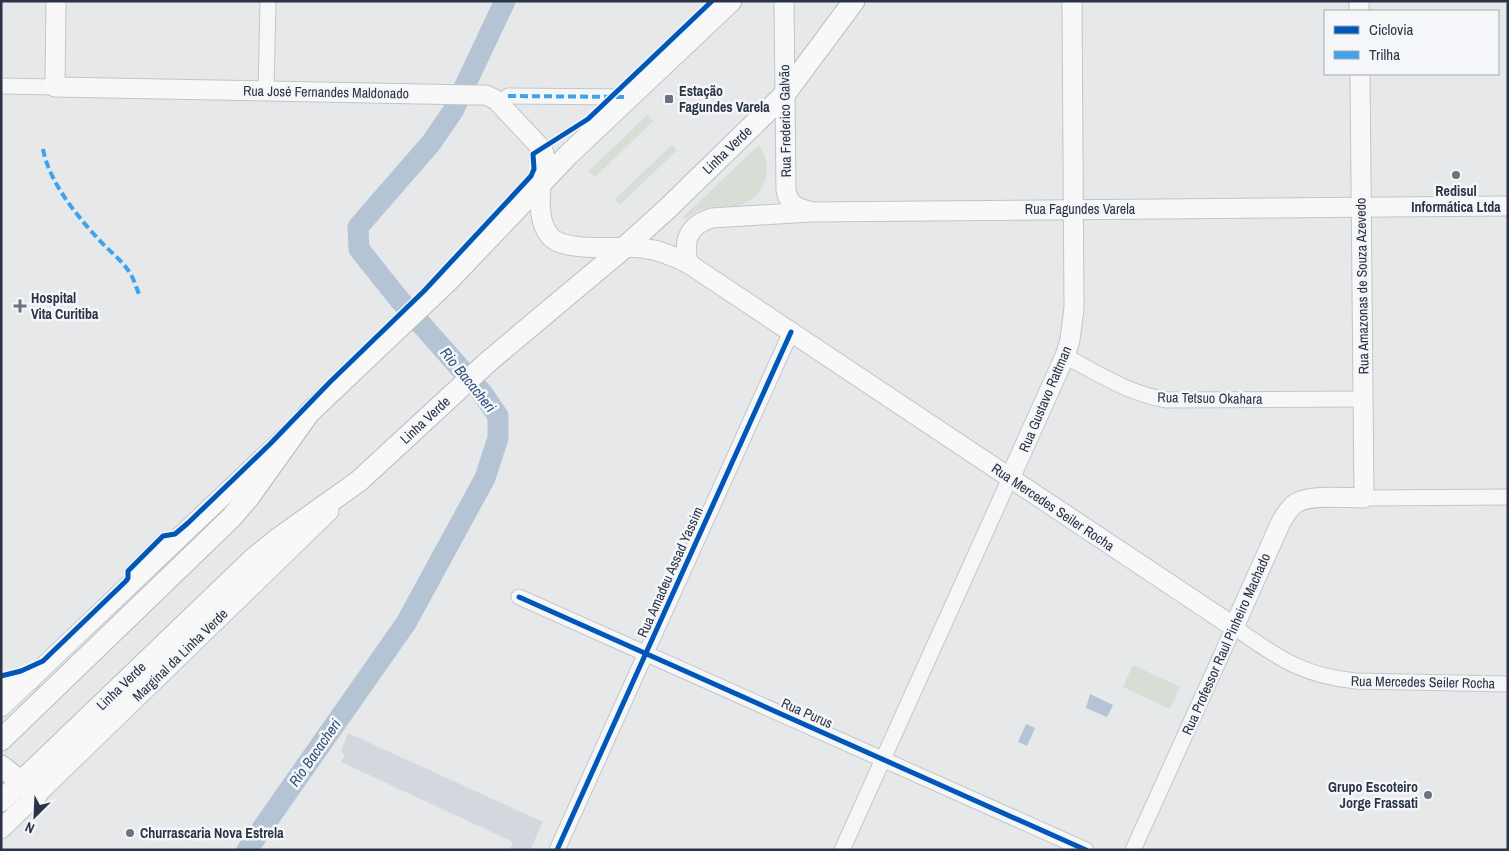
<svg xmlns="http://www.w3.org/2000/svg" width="1509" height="851" font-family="'Archivo Narrow',sans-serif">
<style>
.built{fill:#d4d7dd}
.green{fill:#d6ded6}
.water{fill:#b4c4d5}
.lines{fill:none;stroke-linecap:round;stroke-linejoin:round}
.river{stroke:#b4c4d5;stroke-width:21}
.minor-casing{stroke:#c4c6c8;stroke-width:17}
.major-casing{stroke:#c2c5c8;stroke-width:21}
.highway-casing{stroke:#b8bbbf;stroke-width:23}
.minor{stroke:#f5f6f7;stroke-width:15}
.major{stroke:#f8f8f8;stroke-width:19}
.highway{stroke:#f8f8f8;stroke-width:21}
.quiet{stroke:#3ea3ec;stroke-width:4;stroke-dasharray:8 4;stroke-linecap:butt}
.cycleway-casing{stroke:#f4f6f9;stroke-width:8}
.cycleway{stroke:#0057b8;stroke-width:5}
.poi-dot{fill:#6c737f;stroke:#f4f6f9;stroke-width:2}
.labels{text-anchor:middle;stroke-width:5;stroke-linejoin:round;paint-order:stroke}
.poi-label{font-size:14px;font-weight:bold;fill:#2b3445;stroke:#f4f6f9;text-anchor:start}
.street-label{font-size:14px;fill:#2b3445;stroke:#f4f6f9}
.water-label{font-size:15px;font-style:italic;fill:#34527a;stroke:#f4f6f9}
</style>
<rect width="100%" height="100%" fill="#e6e8ea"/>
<polygon class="built" points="348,733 543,822 530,850 510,850 513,842 341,762 345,754 341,752"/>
<g class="green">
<polygon points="647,115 653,121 595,177 589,171"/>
<polygon points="672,145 677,150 620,205 615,199"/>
<path d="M759,145C774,166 767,197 740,205C718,211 705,201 685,220L683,217Z"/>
<polygon points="1133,665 1180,687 1170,709 1123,687"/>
</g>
<g class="water">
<polygon points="1090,694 1113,705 1107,717 1086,708"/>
<polygon points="1026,724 1035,728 1027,746 1018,742"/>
</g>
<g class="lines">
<polyline class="river" points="247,850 406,623 485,478 498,438 498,416 483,394 398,298 359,249 358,227 431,143 453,111 505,1"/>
<defs>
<g id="minor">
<polyline points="1,86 55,87"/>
<polyline points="266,91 268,1"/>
<polyline points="508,96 627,97"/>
<path d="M1065,356C1099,374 1129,394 1167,400L1363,399"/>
<polyline points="1364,498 1508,497"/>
<polyline points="519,597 1086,850"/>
<polyline points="557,850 791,332"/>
<polyline points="842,850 1010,478"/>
<path d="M1133,850L1234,627C1277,657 1302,676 1356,681L1508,684"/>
</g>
<g id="major">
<path d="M56,1L55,87L473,95H486L496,100L543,150L545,157C542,179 534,216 549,235C563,254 620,245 642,248C659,250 674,256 689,264L1234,627L1281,522C1285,515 1289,508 1296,503C1311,494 1346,498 1364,498L1360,74"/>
<path d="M784,1L786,190C788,204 797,208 809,211"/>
<polyline points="1359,1 1359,11"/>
<path d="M689,264C682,242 688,225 712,218L810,212L1508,206"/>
<polyline points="1010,478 1065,356 1070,340 1074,308 1072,1"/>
<polyline points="1,707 285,437"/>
<polyline points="1,829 329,511"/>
</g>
<g id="highway">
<polyline points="1,685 30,679"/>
<polyline points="1,740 231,518 249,497 309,413 448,281 568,155 731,1"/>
<polyline points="1,766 37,794"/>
<polyline points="1,801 253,559 279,538 359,481 489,361 625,247 668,208 784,95 854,1"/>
</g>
</defs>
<use href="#minor" class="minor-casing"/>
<use href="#major" class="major-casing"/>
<use href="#highway" class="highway-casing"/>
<use href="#minor" class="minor"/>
<use href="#major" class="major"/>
<use href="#highway" class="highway"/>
<g class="quiet">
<polyline points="508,96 627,97"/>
<path d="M43,149C49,183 80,220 104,245C113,254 123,262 130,273C134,279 136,287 139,294"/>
</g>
<defs>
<g id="cycleway">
<polyline points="519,597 1086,850"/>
<polyline points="1,676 21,671 43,661 126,581 128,578 128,571 163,536 175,534 188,523 270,444 330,382 424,291 531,176 534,169 533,154 588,119 712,1"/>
<polyline points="557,850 791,332"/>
</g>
</defs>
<use href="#cycleway" class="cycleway-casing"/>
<use href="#cycleway" class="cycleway"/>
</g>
<g class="poi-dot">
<rect x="664" y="94" width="10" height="10" rx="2.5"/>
<circle cx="1456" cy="175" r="5"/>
<path d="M17.5 298.5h5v5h5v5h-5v5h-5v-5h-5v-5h5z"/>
<circle cx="1428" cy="795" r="5"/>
<circle cx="130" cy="833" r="5"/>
</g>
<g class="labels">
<g class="poi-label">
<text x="679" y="96">Estação<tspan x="679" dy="16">Fagundes Varela</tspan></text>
<text x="1456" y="196" text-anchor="middle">Redisul<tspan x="1456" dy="16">Informática Ltda</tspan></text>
<text x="31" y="303">Hospital<tspan x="31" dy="16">Vita Curitiba</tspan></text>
<text x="1418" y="792" text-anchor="end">Grupo Escoteiro<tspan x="1418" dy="16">Jorge Frassati</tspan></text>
<text x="140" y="838">Churrascaria Nova Estrela</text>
</g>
<g class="street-label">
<text transform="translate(326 92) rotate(1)" y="5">Rua José Fernandes Maldonado</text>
<text transform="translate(785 121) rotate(-91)" y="5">Rua Frederico Galvão</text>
<text transform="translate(727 150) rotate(-44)" y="5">Linha Verde</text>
<text x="1080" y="214">Rua Fagundes Varela</text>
<text transform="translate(1362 286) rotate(-91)" y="5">Rua Amazonas de Souza Azevedo</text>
<text transform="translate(1210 398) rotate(1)" y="5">Rua Tetsuo Okahara</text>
<text transform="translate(1045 399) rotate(-67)" y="5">Rua Gustavo Rattman</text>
<text transform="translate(425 420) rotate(-43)" y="5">Linha Verde</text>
<text transform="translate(1053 507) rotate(34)" y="5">Rua Mercedes Seiler Rocha</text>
<text transform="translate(670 572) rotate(-66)" y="5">Rua Amadeu Assad Yassim</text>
<text transform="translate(1226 644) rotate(-66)" y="5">Rua Professor Raul Pinheiro Machado</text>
<text transform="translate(180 655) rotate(-44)" y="5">Marginal da Linha Verde</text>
<text transform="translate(1423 682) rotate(1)" y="5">Rua Mercedes Seiler Rocha</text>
<text transform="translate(121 686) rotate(-44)" y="5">Linha Verde</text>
<text transform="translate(807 713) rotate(24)" y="5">Rua Purus</text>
</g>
<g class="water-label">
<text transform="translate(468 380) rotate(51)" y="5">Rio Bacacheri</text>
<text transform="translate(315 753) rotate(-55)" y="5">Rio Bacacheri</text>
</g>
</g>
<rect width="1509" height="851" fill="none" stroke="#2b3445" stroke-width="5"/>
<rect x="1324" y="10" width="175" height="65" fill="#f4f6f9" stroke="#a4a8b1"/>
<rect x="1334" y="26" width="25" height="8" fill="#0057b8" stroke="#a4a8b1"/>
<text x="1369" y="35" font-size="15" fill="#2b3445">Ciclovia</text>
<rect x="1334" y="51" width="25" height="8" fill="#3ea3ec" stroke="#a4a8b1"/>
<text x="1369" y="60" font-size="15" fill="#2b3445">Trilha</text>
<g transform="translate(35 816) rotate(204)" stroke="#f4f6f9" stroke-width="4" paint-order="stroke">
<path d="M0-4L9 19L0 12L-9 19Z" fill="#2b3445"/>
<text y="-8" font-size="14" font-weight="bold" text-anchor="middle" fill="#2b3445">N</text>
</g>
</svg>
